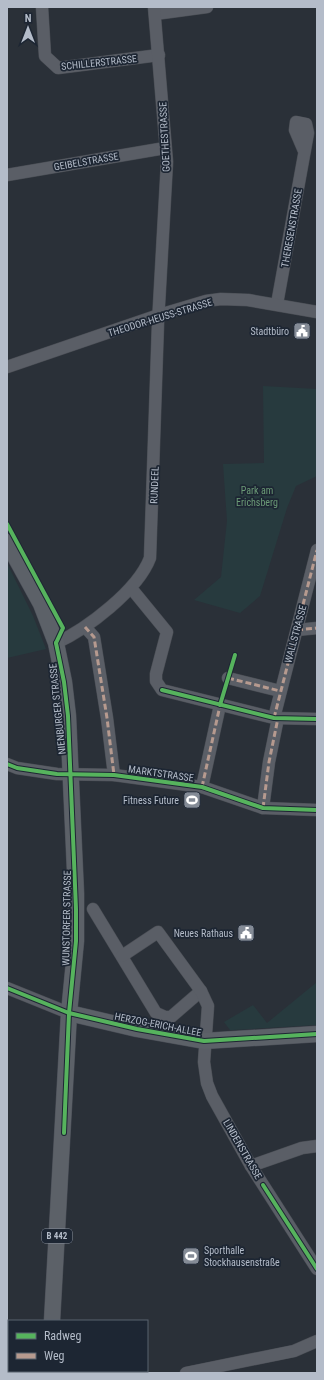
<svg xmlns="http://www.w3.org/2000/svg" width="324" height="1380" font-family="'Roboto Condensed',sans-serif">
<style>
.green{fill:#273a3e}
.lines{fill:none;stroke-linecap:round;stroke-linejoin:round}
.minor-casing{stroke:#484c53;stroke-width:13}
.major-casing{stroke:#484c55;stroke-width:17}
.minor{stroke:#5a5e66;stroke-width:12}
.major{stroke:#5c6168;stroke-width:16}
.quiet{stroke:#b69a8f;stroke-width:3;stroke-dasharray:6 3;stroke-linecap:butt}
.cycleway-casing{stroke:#1d2633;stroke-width:6}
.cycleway{stroke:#56b35d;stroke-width:4}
.labels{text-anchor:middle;stroke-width:3.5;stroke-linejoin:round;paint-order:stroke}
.shield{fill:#1d2633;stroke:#878f9c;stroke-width:1}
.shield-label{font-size:9px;font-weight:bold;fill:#b4bcc9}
.street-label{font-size:10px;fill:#b4bcc9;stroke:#1d2633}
.poi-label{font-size:10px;fill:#b4bcc9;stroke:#1d2633;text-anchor:end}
.park-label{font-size:10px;fill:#6b9a76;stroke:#1d2633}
</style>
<rect width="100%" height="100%" fill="#2a3038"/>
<g class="green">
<polygon points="263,386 317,389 317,476 296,486 287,508 260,596 240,613 194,600 221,577 227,521 223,464 264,463"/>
<polygon points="7,563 33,616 46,649 7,658"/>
<polygon points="317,982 317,1025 233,1030 230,1030 224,1022 253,1005 267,1023"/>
</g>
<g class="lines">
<defs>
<g id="minor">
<polyline points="42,7 45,56 58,68 159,55"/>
<polyline points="155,14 207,7"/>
<polyline points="7,175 165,148"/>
<polyline points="277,304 308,133 306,124 296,122 295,130 304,151"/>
<polyline points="7,367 159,315 206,301 221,299 248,300 317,312"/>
<polyline points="131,588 167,632 156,674 156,681 162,690 274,718 317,719"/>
<polyline points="85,627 94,637 107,718 114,775"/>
<polyline points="297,630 317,628"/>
<path d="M56,643C87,629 138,590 150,558L158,323L167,162L154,7"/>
<polyline points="228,678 280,691"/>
<polyline points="274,718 317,550"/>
<polyline points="7,764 17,768 57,774 114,775 202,787 263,808 317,810"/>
<polyline points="202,787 220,705"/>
<polyline points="263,808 269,762 278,718"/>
<polyline points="93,909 156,1013 165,1017 171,1017 201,991"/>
<polyline points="122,956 158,932 201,991 208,1006 204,1062 207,1083 212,1096 251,1166 317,1269"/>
<polyline points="7,988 69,1013"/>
<polyline points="251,1166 302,1148 317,1146"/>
<polyline points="186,1373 294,1351 317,1341"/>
</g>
<g id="major">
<polyline points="7,542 41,604 56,643 64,682 68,716 76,893 76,941 69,1013 52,1321"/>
<polyline points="69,1013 137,1029 204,1041 317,1034"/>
<polyline points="49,1373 49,1371"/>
</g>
</defs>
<use href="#minor" class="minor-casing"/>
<use href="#major" class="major-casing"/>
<use href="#minor" class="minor"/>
<use href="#major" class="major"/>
<g class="quiet">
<polyline points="85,627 94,637 107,718 114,775"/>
<polyline points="297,630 317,628"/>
<polyline points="228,678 280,691"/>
<polyline points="274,718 317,550"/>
<polyline points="202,787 221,701"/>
<polyline points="263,808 269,762 278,718"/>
</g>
<defs>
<g id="cycleway">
<polyline points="7,524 63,628 56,643"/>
<polyline points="56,643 64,682 68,716 76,909 76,941 69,1013 64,1133"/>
<polyline points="162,690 274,718 317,719"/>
<polyline points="220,705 235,655"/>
<polyline points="7,764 17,768 57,774 114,775 202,787 263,808 317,810"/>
<polyline points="7,988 69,1013 137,1029 204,1041 317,1034"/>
<polyline points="263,1185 317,1269"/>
</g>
</defs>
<use href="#cycleway" class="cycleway-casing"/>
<use href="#cycleway" class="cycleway"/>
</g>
<defs>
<symbol id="civic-square" viewBox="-11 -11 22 22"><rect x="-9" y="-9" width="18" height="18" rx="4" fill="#848b96" stroke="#1d2633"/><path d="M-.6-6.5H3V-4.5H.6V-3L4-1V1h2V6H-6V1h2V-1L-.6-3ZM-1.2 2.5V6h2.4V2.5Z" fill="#fff"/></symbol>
<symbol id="stadium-square" viewBox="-11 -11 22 22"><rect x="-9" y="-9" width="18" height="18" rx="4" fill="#848b96" stroke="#1d2633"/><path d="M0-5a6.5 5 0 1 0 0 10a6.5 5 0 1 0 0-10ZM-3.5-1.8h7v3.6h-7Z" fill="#fff"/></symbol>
</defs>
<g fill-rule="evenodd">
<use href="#civic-square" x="292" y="321" width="20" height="20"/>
<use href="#stadium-square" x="182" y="790" width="20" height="20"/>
<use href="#civic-square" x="236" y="923" width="20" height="20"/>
<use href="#stadium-square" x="181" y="1246" width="20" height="20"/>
</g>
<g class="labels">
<rect class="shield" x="42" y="1229" width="30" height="14" rx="3"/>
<g class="shield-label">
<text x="57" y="1239">B 442</text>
</g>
<g class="street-label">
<text transform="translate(99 62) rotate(-6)" y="4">SCHILLERSTRASSE</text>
<text transform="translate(164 137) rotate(-93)" y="4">GOETHESTRASSE</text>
<text transform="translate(86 161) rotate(-10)" y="4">GEIBELSTRASSE</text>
<text transform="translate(291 228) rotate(-80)" y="4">THERESENSTRASSE</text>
<text transform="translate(160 317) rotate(-17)" y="4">THEODOR-HEUSS-STRASSE</text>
<text transform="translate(154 485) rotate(-88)" y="4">RUNDEEL</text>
<text transform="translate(295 634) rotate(-75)" y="4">WALLSTRASSE</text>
<text transform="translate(57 709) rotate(-96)" y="4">NIENBURGER STRASSE</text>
<text transform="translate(161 773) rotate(8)" y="4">MARKTSTRASSE</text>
<text transform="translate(66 918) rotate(-89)" y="4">WUNSTORFER STRASSE</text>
<text transform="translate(158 1024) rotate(11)" y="4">HERZOG-ERICH-ALLEE</text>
<text transform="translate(243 1149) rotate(60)" y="4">LINDENSTRASSE</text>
</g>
<g class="poi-label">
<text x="289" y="335">Stadtbüro</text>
<text x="179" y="804">Fitness Future</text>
<text x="233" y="937">Neues Rathaus</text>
<text x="204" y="1254" text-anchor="start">Sporthalle<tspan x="204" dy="12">Stockhausenstraße</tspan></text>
</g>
<g class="park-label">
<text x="257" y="494">Park am<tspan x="257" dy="12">Erichsberg</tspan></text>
</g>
</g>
<rect width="324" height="1380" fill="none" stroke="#b4bcc9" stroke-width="16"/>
<rect x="8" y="1320" width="140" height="52" fill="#1d2633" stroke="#59626f"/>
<rect x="16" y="1333" width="20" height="6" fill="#56b35d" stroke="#59626f"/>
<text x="44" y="1340" font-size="12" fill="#b4bcc9">Radweg</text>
<rect x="16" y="1353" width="20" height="6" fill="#b69a8f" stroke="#59626f"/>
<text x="44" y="1360" font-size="12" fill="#b4bcc9">Weg</text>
<g transform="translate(28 28)" stroke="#1d2633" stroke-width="3" paint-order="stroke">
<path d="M0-3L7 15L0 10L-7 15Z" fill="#b4bcc9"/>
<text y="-6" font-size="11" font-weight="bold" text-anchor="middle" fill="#b4bcc9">N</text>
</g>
</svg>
